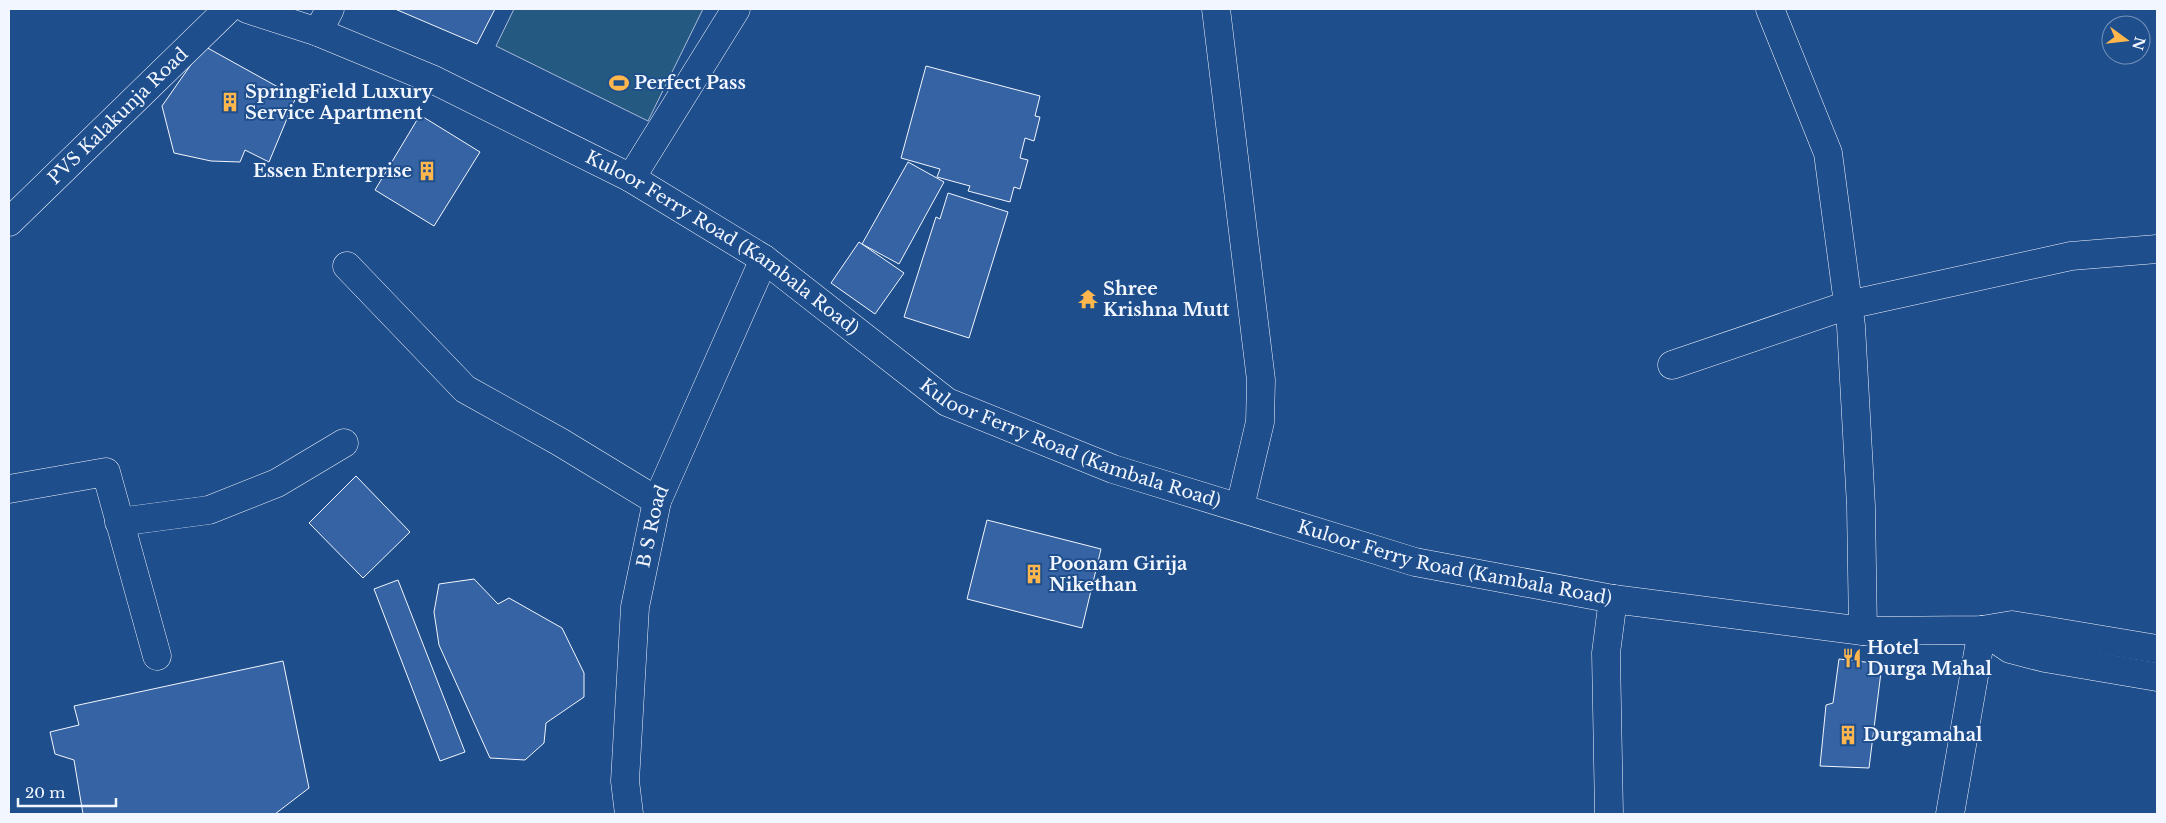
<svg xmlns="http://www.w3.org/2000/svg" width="2166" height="823" font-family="'Libre Baskerville',serif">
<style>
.green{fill:#245a82;stroke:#a8bbd7}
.building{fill:#3563a3;stroke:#f2f6ff}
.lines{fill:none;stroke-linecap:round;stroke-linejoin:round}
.street-casing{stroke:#f2f6ff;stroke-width:29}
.secondary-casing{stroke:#f2f6ff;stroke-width:29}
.street{stroke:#1f4e8c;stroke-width:28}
.secondary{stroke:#1f4e8c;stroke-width:28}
.labels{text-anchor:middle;stroke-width:4;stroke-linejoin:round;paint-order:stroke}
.poi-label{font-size:18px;font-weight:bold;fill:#f2f6ff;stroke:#1f4e8c;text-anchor:start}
.street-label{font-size:18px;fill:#f2f6ff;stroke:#1f4e8c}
</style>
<rect width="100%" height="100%" fill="#1f4e8c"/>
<polygon class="green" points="514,9 703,9 648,121 496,46"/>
<g class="building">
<polygon points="395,9 495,9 477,44"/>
<polygon points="204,46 296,97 269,162 245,150 240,162 211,161 174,153 162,106"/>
<polygon points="926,66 1040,96 1035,116 1040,117 1034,141 1025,138 1020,158 1028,160 1020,189 1014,187 1010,202 968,191 970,186 937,177 940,169 901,158"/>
<polygon points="420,115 480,152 434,226 375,190"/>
<polygon points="908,162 944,182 899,264 862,244"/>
<polygon points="948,193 1008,212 969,338 904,317 936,217 940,219"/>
<polygon points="859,242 904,273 875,314 831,283"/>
<polygon points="356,476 410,532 363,578 309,523"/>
<polygon points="987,520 1101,549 1082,628 967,599"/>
<polygon points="474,579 498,604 509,598 562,628 584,673 584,697 546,723 544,743 525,760 490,758 439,645 434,612 439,584"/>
<polygon points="398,580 465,752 440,761 374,589"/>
<polygon points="1839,659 1882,664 1869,768 1820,766 1826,705 1833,703"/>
<polygon points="283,661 309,788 275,814 83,814 74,760 55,754 50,732 79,725 74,706"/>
</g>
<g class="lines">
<defs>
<g id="street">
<polyline points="1216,9 1261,380 1260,422 1240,507"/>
<polyline points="318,32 330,9"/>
<polyline points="631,178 736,9"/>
<path id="s1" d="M9,222L228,9"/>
<polyline points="347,266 465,389 560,442 657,501"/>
<polyline points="1672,365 1848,305 2071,256 2157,249"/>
<polyline points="9,489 106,472 157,656"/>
<polyline points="119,522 209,510 277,483 344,443"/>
<polyline points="1609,814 1606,653 1613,599"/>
</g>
<g id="secondary">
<path id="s2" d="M247,9L318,32L434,80L631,178L764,259L947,402L1113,469L1415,562L1613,599L1863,631L1982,630L2012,625L2157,649"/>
<polyline points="1770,9 1828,153 1851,326 1861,506 1863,631"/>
<polyline points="1982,630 2010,649 2045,658 2157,677"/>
<path id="s3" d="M629,814L625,781L635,607L657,501L764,259"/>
<polyline points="1950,814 1982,630"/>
</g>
</defs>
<use href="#street" class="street-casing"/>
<use href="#secondary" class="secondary-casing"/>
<use href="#street" class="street"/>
<use href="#secondary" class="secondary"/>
</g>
<defs>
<symbol id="stadium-bare" viewBox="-9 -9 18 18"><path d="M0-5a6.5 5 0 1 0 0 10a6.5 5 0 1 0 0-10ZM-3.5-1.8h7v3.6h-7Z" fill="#ffb74d" stroke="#1f4e8c" stroke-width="2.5" paint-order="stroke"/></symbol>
<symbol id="building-bare" viewBox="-9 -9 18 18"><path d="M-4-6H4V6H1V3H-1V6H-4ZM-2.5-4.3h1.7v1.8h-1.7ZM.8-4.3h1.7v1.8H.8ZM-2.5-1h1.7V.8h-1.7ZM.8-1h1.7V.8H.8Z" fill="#ffb74d" stroke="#1f4e8c" stroke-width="2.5" paint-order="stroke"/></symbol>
<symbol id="temple-bare" viewBox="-9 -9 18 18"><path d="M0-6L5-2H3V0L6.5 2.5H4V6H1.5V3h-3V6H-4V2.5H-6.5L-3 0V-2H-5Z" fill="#ffb74d" stroke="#1f4e8c" stroke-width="2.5" paint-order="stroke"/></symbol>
<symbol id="restaurant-bare" viewBox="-9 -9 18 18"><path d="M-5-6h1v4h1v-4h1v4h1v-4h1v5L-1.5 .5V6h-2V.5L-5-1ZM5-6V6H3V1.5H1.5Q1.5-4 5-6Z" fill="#ffb74d" stroke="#1f4e8c" stroke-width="2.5" paint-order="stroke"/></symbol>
</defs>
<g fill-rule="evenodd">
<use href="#stadium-bare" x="605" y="69" width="28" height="28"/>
<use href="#building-bare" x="216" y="88" width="28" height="28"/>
<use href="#building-bare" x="413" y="157" width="28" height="28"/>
<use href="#temple-bare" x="1074" y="285" width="28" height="28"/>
<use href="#building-bare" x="1020" y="560" width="28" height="28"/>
<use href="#restaurant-bare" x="1838" y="644" width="28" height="28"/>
<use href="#building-bare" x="1834" y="721" width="28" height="28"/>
</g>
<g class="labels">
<g class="poi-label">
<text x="634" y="89">Perfect Pass</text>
<text x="245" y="98">SpringField Luxury<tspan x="245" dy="21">Service Apartment</tspan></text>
<text x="412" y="177" text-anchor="end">Essen Enterprise</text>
<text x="1103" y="295">Shree<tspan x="1103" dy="21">Krishna Mutt</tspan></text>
<text x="1049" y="570">Poonam Girija<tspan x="1049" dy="21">Nikethan</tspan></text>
<text x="1867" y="654">Hotel<tspan x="1867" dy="21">Durga Mahal</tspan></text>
<text x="1863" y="741">Durgamahal</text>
</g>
<g class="street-label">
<text dy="6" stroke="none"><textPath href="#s1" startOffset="152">PVS Kalakunja Road</textPath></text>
<text dy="6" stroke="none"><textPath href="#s2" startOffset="532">Kuloor Ferry Road (Kambala Road)</textPath></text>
<text dy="6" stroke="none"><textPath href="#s2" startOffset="938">Kuloor Ferry Road (Kambala Road)</textPath></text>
<text dy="6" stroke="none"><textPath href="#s3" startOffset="290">B S Road</textPath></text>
<text dy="6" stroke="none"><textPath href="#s2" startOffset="1342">Kuloor Ferry Road (Kambala Road)</textPath></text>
</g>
</g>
<rect width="2166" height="823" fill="none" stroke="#f2f6ff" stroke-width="20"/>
<g transform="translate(2126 40) rotate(105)"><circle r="24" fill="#1f4e8c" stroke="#7391ba"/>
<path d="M0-4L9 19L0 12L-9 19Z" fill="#ffb74d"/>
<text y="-8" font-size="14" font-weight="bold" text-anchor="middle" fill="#f2f6ff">N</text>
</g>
<path d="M18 798v8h98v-8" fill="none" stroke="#f2f6ff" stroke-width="2.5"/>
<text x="25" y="798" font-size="15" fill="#f2f6ff" stroke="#1f4e8c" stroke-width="4" paint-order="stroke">20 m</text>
</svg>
